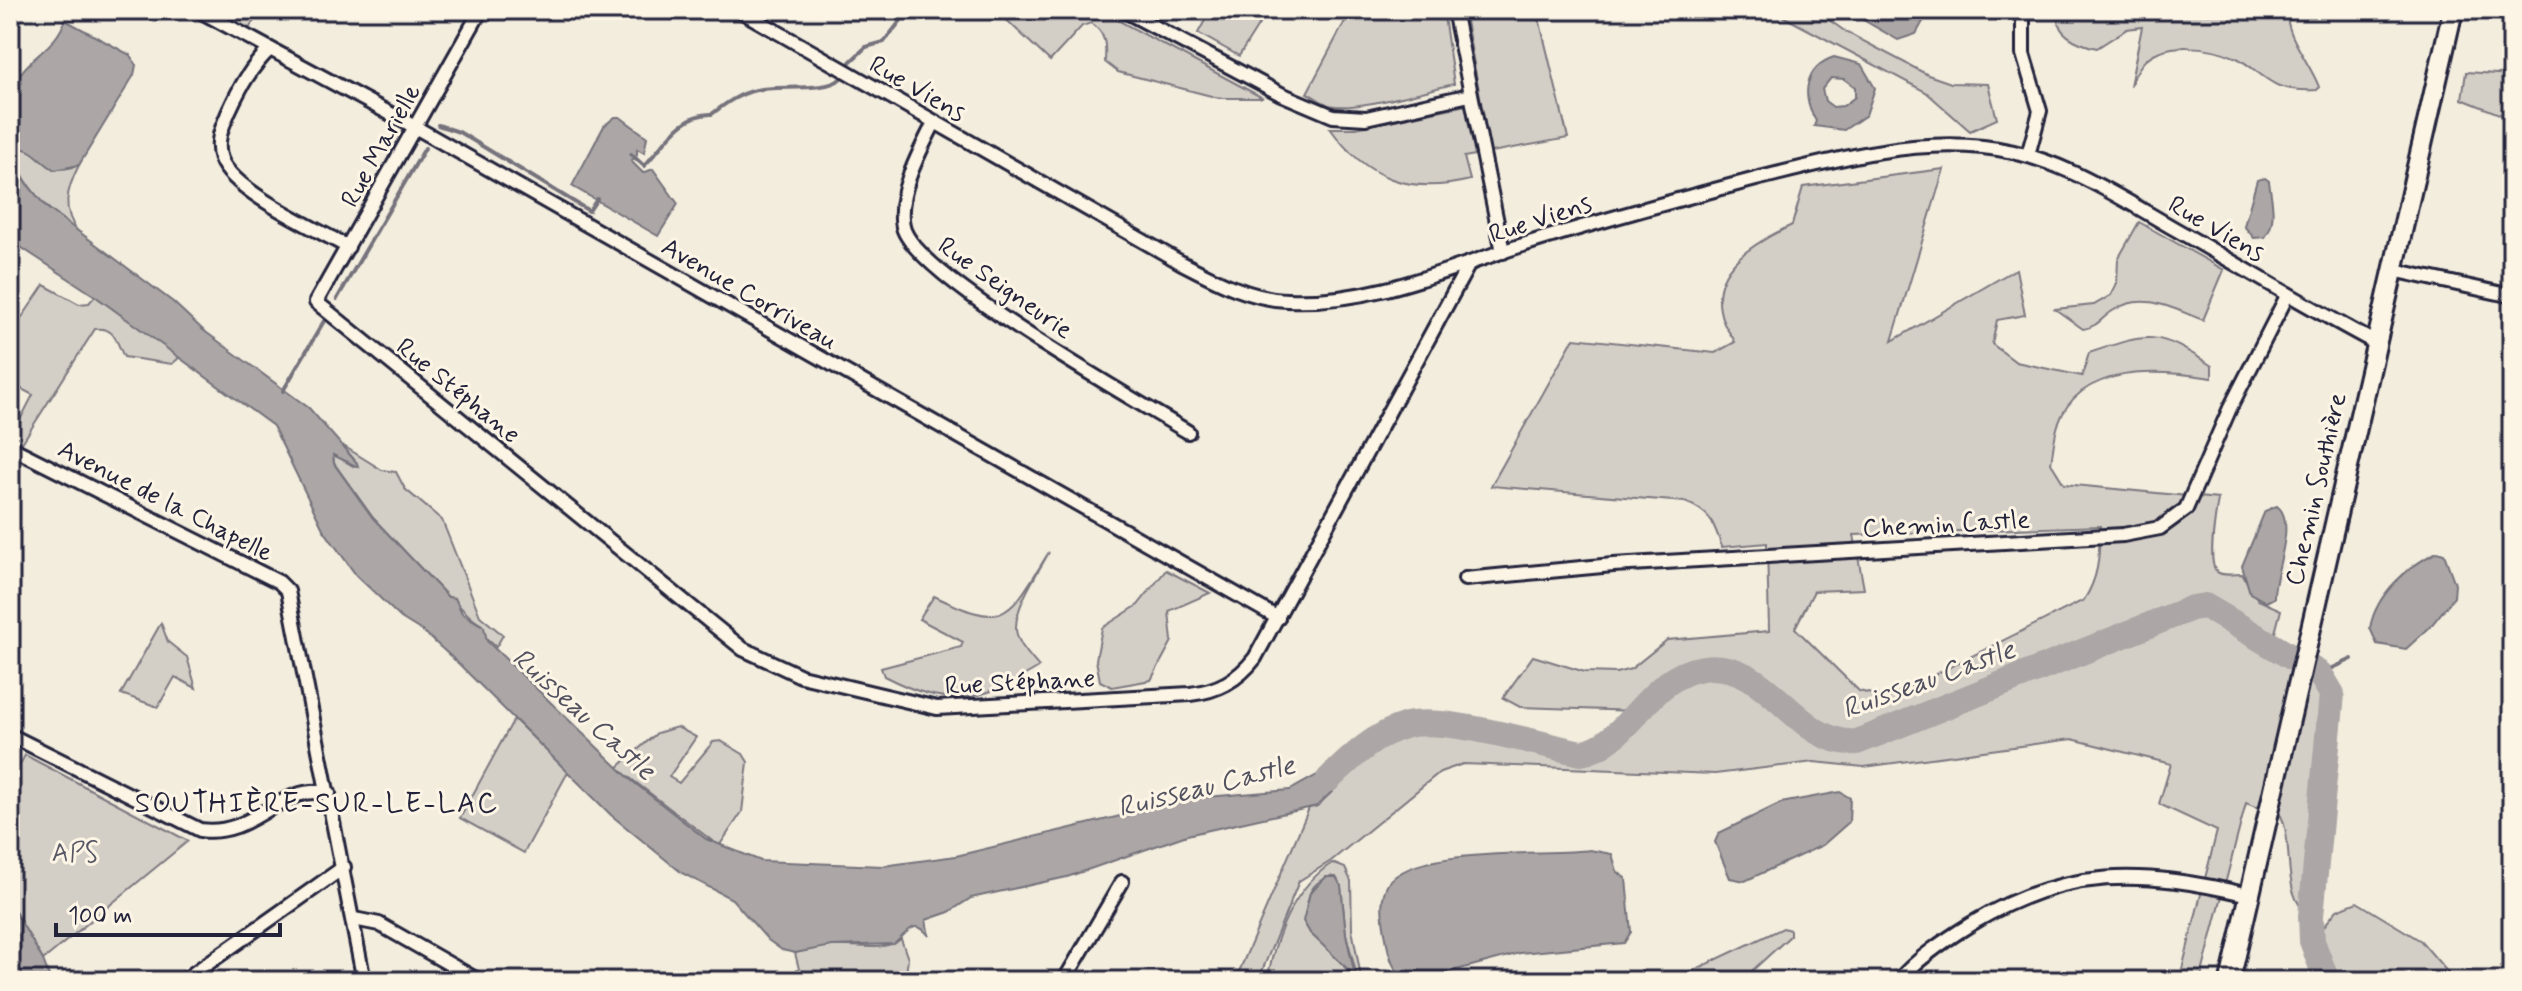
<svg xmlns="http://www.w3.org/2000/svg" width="2522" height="991" font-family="Mynerve,sans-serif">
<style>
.green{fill:#d4cfc6;stroke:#7b7880;stroke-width:2;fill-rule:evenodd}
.water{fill:#aca7a6;stroke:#75727b;stroke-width:2;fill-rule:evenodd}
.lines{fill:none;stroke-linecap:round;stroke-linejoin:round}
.stream{stroke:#75727b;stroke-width:4}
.river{stroke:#aca7a6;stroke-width:26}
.street-casing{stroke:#22223b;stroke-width:18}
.secondary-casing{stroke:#22223b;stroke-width:24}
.street{stroke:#fcf5e5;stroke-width:12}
.secondary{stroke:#fcf5e5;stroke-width:18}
.labels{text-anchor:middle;stroke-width:6;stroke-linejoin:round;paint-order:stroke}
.street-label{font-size:26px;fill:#22223b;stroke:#fcf5e5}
.park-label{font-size:26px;fill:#575665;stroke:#fcf5e5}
.water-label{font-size:28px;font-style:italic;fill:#525160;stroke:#fcf5e5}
.neighbourhood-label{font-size:28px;letter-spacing:2px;fill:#22223b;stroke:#fcf5e5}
</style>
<rect width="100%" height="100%" fill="#f3edde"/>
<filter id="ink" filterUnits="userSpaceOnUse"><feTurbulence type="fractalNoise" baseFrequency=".0125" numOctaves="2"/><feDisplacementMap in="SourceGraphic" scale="16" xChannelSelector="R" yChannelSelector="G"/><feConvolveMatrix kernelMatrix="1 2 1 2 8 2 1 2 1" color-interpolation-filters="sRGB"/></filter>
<g filter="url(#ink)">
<g class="green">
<polygon points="214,10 260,10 249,29"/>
<path d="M996,10H1099L1263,98H1219L1118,72L1105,62C1106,45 1106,33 1091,23L1082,26L1050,61Z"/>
<polygon points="1240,10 1268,10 1239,56 1198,33 1208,15"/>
<path d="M1351,10H1443L1454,84C1426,90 1355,112 1329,105C1322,103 1314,96 1307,93Z"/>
<path d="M1464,10H1537L1568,138L1464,157L1470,180C1410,195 1366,179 1330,128H1356L1481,102Z"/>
<polygon points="1771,10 1815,10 1846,32 1928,75 1951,83 1988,84 1997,119 1970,131 1926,92"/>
<path d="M2060,10L2140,13L2147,10L2192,13L2287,10C2285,36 2310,62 2319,87L2317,90C2303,91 2292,90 2279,86C2264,80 2252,66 2237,58C2211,46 2162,39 2142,64C2137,70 2133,79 2130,86L2142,27L2127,29L2097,48C2078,44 2051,33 2060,10Z"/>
<polygon points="2466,72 2512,75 2512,126 2502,115 2462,99"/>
<path d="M18,147C46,150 43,179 79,165C66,191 61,209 79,234C47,209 23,189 13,149Z"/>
<path d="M1944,169L1892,341L2016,269L2025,315L1997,320L1992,344L2016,362L2082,376L2089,353C2150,332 2157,330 2212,366V378C2162,370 2079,362 2058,425C2054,437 2053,451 2051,463L2064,484L2218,499C2216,513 2207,561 2216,571C2222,577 2235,574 2242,574L2258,600L2281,610L2272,644L2323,677L2332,695L2311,916C2280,898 2295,846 2281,816L2246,803L2200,981H2179L2217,831L2159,804L2171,764L2072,739L1864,767L1814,762L1715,774L1463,764L1440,772L1331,861L1299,881L1258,981H1235L1309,808L1317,806L1356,768L1355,755C1367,743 1392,727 1409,725C1456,718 1533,743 1581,753L1599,750L1635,711L1520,707L1503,698L1533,656L1585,672L1616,673L1631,669L1667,640L1769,631L1767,543L1722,547C1714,523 1710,511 1685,502L1491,486L1574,338L1715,353L1735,342C1732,335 1725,328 1723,321C1704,269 1755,243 1792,225L1803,187ZM2100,526C2099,555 2100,575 2084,600L1888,698L1859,691L1795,628L1814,591L1864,589L1854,535Z"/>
<path d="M2139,222L2224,270L2203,320C2173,309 2144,291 2114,310C2102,317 2098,327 2083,329L2055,309L2094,305L2111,295L2117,283L2118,259Z"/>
<path d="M44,285L79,304L89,303L95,296L180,357L172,364L124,357C116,342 116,327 95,329L22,443L10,437V418L19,422L33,395L10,383V335Z"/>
<path d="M342,445L382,470L396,472L405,489L442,520L480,616L503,635L496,647L483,635L482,625C466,617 461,604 448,597L373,518L334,463L333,454L353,466L357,463Z"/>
<path d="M1049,552C1038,573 1015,605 1016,629C1017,644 1031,657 1039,667C979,703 948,709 884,676L881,668L961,647L963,642L919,619L934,596C1008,631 1007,619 1049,552Z"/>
<polygon points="1166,570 1210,593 1169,611 1172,641 1151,680 1112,687 1100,681 1096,660 1102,628 1138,605"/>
<polygon points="161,623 168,642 187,657 196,688 175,677 158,707 121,694"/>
<polygon points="514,719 568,772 524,853 460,818"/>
<polygon points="677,727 696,737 669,777 679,783 713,742 721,741 743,754 748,762 742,812 719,846 617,768 657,733"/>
<polygon points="25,755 188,841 43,960 10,903 10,784"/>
<path d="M1332,863L1345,868L1351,881L1352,929L1361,977L1358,980L1267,981C1275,937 1292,889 1332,863ZM1331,876L1341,886L1346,934L1356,972L1349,973L1333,952L1310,933C1306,909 1302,885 1331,876Z"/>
<polygon points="2357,902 2421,941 2455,981 2327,981 2312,941 2337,910"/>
<polygon points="1783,928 1790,930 1790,936 1741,981 1671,981"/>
<path d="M901,939L908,959L905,981H802L795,953C807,950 820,947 832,946C854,944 882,953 901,939Z"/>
</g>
<g class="water">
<polygon points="1846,10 1922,10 1919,15 1925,18 1916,34 1898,40"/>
<path d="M65,20L130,55L136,65L134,75L79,165L55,170C40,163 31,143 13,150L19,174L46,207L173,302L203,330L309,408L357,463L358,467L333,455L334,464L373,518L448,597L455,598L462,613L484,627L487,641L631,780L706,839L761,861L883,866L956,856L1194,798L1290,790L1326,770L1343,753L1355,755L1357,768L1317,806L1187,835L1067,877L971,898L949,912L926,920L929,936C914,916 907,934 894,944L832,946L795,953L782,950L768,940L732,899L682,873L611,815L458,663L425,633L401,618L356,575L323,529L273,426L95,296L10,240L13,88C24,57 56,50 65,20Z"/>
<path d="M1834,57L1861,64L1875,88L1866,115L1844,130L1814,126L1816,121C1801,96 1804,67 1834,57ZM1831,78L1844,79L1855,87V97L1843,106L1833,107L1825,101L1822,89Z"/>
<polygon points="615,117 620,117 647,137 644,153 637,149 637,155 631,161 643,173 653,169 678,204 658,236 572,186 604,126"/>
<path d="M2265,178L2269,181C2271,199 2278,221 2265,237L2254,238L2244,226L2257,180Z"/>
<path d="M2277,506C2298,522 2273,574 2274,598L2266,602L2250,593L2242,566L2265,511Z"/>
<path d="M2437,552L2444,554L2455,584L2454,597L2430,627L2406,649L2377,644L2370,628C2376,594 2408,566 2437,552Z"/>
<polygon points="1840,792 1850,798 1849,822 1823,845 1745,881 1730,878 1715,842 1719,833 1781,803"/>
<path d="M1590,850L1612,854L1617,871L1626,879L1631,932L1624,943L1520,953L1434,976L1417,978L1398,973C1388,958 1387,943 1384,926C1382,913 1380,897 1388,884C1413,846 1545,856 1590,850Z"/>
<polygon points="1326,877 1336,877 1341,886 1346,934 1355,976 1310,933 1303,921 1310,893"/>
<polygon points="10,903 43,960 51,981 10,981"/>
</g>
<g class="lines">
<g class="stream">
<polyline points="850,62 866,47 884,42 909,10"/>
<polyline points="438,125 459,132 589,211 597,199"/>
<path d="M631,154L644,166C664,146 680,113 712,114C726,103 739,94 756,90C776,85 828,92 840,79"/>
<polyline points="337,299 425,148"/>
<polyline points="283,391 324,321"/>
<polyline points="2320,674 2352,659"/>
</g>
<path class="river" d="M1329,779C1351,758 1374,735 1404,726C1440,714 1541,745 1581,753C1629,745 1647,676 1703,668C1769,658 1795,746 1857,742L2192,608L2205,606L2320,674L2332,694L2311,916L2312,941L2327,981"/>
<defs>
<g id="street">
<polyline points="198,10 415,127 1278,618"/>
<path d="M481,10L316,302L743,649L801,676L937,708L1190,694C1218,691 1238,680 1255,658L1469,264"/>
<path d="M739,10L1180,262C1213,279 1249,299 1287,300C1363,304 1434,275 1504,251C1587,224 1672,201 1756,179C1829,161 1907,139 1983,147C2055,154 2114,194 2175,229C2242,267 2308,307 2376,343"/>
<polyline points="1123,10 1281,94 1333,116 1366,118 1470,95"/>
<polyline points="1454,10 1503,252"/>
<polyline points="2023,10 2023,54 2040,111 2028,155"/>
<path d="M270,49C251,67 240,87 229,111C222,127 215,142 221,159C233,192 317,229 348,247"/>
<path d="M934,123C920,151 896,194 903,227C915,276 1136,400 1188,432"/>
<polyline points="2393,270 2512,296"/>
<polyline points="10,447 279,582 288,591 364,981"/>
<polyline points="1465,579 1613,565 2123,535 2160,528 2186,509 2230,408 2288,294"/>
<path d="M10,735L200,830C255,838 278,783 329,793"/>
<polyline points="354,919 379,924 479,981"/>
<polyline points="183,981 344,867"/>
<polyline points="1064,981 1122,882"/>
<path d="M1898,981C1918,958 1945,940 1971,924C2066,866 2144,870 2249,895"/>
</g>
<polyline id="secondary" points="2230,981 2453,10"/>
</defs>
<use href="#street" class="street-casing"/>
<use href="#secondary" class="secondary-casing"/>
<use href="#street" class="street"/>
<use href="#secondary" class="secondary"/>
</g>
</g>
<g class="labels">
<g class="street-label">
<text transform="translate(918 88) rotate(30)" y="9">Rue Viens</text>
<text transform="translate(380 145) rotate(-61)" y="9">Rue Marielle</text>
<text transform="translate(1540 218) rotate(-18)" y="9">Rue Viens</text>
<text transform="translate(2217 228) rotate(30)" y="9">Rue Viens</text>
<text transform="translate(1006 287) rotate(35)" y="9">Rue Seigneurie</text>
<text transform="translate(750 293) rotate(30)" y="9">Avenue Corriveau</text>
<text transform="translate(459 390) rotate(39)" y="9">Rue Stéphane</text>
<text transform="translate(2315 489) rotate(-77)" y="9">Chemin Southière</text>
<text transform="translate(166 500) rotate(27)" y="9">Avenue de la Chapelle</text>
<text transform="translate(1946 523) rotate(-3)" y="9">Chemin Castle</text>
<text transform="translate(1020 681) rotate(-3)" y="9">Rue Stéphane</text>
</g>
<g class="park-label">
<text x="75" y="861">APS</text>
</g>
<g class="water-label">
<text transform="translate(1928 678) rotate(-20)" y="10">Ruisseau Castle</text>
<text transform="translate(585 713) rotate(42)" y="10">Ruisseau Castle</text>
<text transform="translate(1206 785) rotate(-14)" y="10">Ruisseau Castle</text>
</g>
<g class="neighbourhood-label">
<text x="317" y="812">SOUTHIÈRE-SUR-LE-LAC</text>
</g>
</g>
<rect width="2522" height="991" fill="none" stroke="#fcf5e5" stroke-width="40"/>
<rect x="20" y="20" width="2482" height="951" fill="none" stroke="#22223b" stroke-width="3" filter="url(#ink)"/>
<path d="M56 923v12h224v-12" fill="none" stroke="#22223b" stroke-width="4"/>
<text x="68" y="923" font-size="24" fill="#22223b" stroke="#fcf5e5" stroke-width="6" paint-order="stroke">100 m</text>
</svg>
